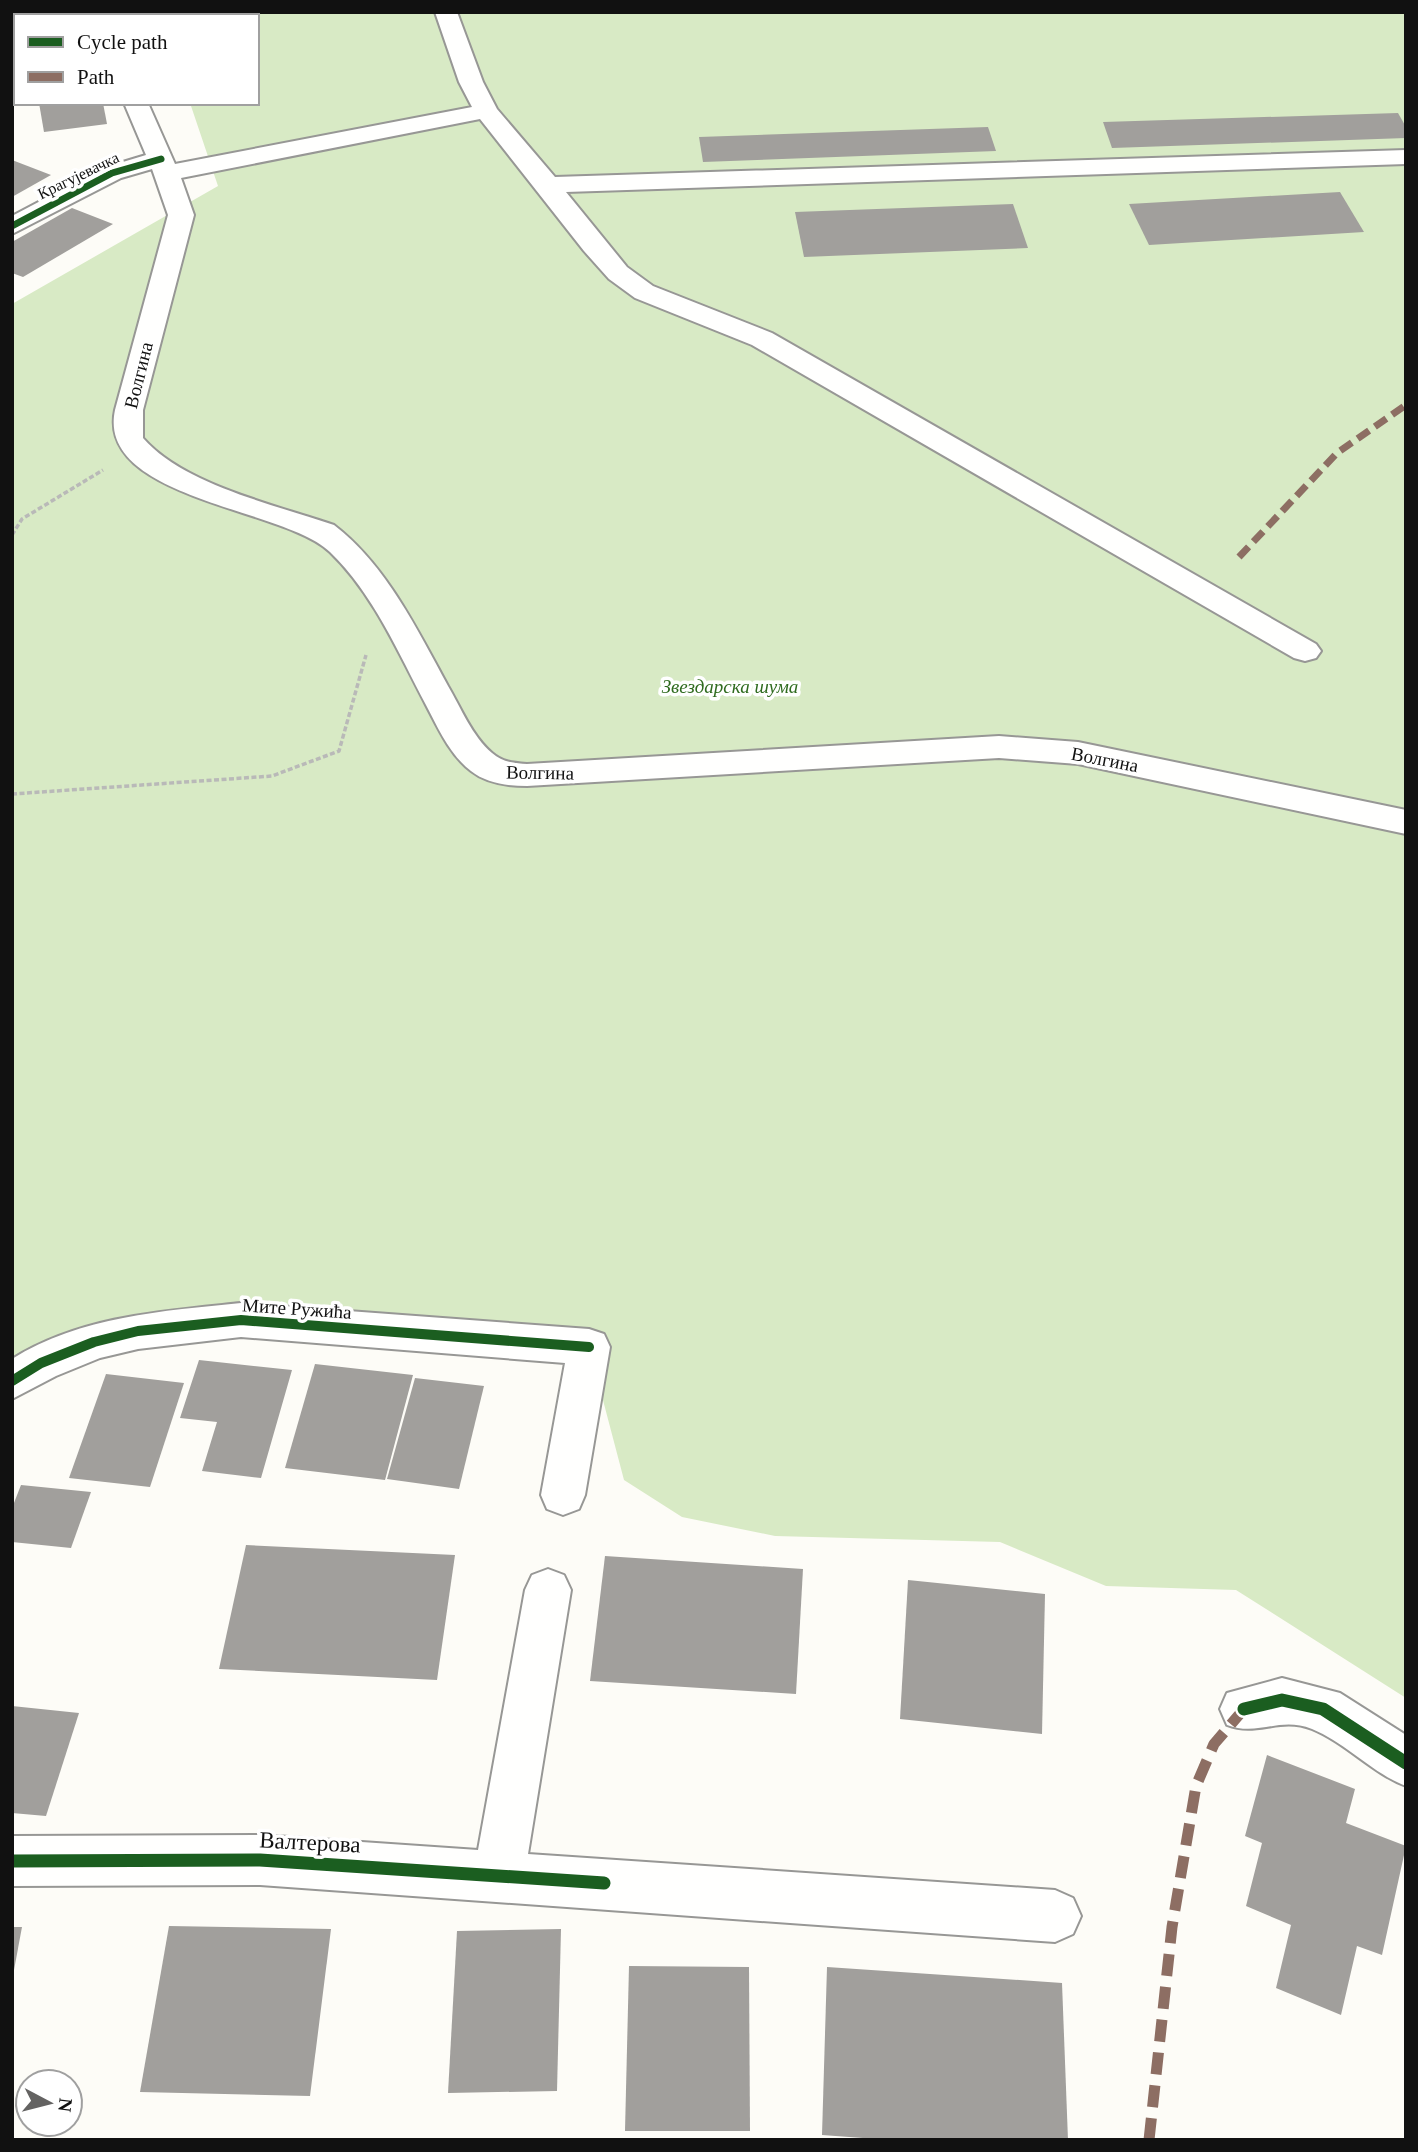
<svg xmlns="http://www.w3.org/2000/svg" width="1418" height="2152" font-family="'Times New Roman',serif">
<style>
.forest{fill:#d8eac5}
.building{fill:#a19f9c}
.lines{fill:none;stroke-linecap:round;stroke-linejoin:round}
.minor-casing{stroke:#979795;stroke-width:4}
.path{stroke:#b9b9b8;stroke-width:3.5;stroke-dasharray:5 2.5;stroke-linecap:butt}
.minor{fill:#fffffe;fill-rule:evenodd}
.quiet-far1{stroke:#8d6e63;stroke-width:7;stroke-dasharray:14 7;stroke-linecap:butt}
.quiet{stroke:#8d6e63;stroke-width:11;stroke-dasharray:22 11;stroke-linecap:butt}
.cycleway-far2-casing{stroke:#fff;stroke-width:10}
.cycleway-far1-casing{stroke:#fff;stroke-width:15}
.cycleway-casing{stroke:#fff;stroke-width:18}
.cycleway-far2{stroke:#1b5e20;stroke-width:7}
.cycleway-far1{stroke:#1b5e20;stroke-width:10}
.cycleway{stroke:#1b5e20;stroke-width:13}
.labels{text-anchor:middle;stroke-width:7;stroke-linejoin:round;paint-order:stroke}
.far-street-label{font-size:16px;fill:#111;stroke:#fff}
.street-label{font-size:19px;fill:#111;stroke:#fff}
.park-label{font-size:19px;font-style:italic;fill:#2f6b1f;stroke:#fff}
.near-street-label{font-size:23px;fill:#111;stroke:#fff}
</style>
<rect width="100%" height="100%" fill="#fdfcf7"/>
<polygon class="forest" points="159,12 1406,12 1406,1698 1236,1590 1106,1586 1000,1542 775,1536 682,1517 624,1480 589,1347 241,1320 12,1381 12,304 218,186 190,103 257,103 257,16 160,16"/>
<g class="building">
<polygon points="12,12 26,12 32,16 16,16 16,43 12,45"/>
<polygon points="39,103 103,103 107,124 44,132"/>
<polygon points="1398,113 1406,127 1406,138 1112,148 1103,122"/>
<polygon points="988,127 996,151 703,162 699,137"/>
<polygon points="12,160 51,175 12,197"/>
<polygon points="1340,192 1364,232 1149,245 1129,204"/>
<polygon points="1013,204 1028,248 804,257 795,212"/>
<polygon points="72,208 113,224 23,277 12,273 12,242"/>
<polygon points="199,1360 292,1370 261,1478 202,1471 217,1422 180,1418"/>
<polygon points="315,1364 413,1375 385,1480 285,1468"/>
<polygon points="106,1374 184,1383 150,1487 69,1478"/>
<polygon points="415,1378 484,1386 459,1489 387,1479"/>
<polygon points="21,1485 91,1492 71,1548 12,1542 12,1508"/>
<polygon points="246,1545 455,1555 437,1680 219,1669"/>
<polygon points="605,1556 803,1569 796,1694 590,1681"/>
<polygon points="908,1580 1045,1594 1042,1734 900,1719"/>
<polygon points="12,1706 79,1713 46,1816 12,1813"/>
<polygon points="1267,1755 1355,1789 1346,1823 1406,1846 1382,1955 1357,1946 1341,2015 1276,1988 1291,1925 1246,1906 1262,1843 1245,1836"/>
<polygon points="169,1926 331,1929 310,2096 140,2092"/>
<polygon points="12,1927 22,1927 14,1970 12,1970"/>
<polygon points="561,1929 557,2091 448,2093 457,1931"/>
<polygon points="629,1966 749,1967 750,2131 625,2131"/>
<polygon points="827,1967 1062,1983 1068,2140 890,2140 822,2135"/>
</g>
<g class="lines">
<defs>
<g id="minor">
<polygon points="86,12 108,12 110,16 88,16"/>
<path d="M435,12H457L483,82L497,109L555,177L1406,150V164L566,192L627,267L653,286L772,333L1316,644L1321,651L1316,658L1305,661L1294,658L752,345L635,298L609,279L584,251L480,119L181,178L194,215L143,410V438C184,485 276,505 334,525C386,565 417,629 448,686C461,708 472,736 492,753C502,762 513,763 527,764L999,736L1078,742L1406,810V834L1078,764L999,758L527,786C507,786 486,783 471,771C450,755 438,728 426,705C399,654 373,593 330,552C285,508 96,499 115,410L168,215L152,169L121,178L12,234V216L103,168L146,155L124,103H148L175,164L472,107L459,82Z"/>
<path d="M241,1303L589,1329L604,1334L610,1347L585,1495L579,1509L563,1515L547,1509L541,1495L565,1363L241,1337L138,1349L100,1358L56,1376L12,1399V1359C81,1316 163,1311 241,1303Z"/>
<polygon points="548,1569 564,1575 571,1590 528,1854 1055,1890 1073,1898 1081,1916 1073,1934 1055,1942 260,1885 12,1886 12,1836 260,1835 478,1850 525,1590 532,1575"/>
<path d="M1282,1678L1340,1693L1406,1735V1786C1372,1773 1346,1743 1312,1729C1279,1716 1258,1737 1227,1725L1220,1709L1227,1693Z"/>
</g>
</defs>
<use href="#minor" class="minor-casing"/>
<g class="path">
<polyline points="12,535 22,519 103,470"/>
<polyline points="12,794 272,776 339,751 366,655"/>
</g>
<use href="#minor" class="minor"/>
<polyline class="quiet-far1" points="1239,557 1337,453 1406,405"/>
<polyline class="quiet" points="1149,2140 1172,1927 1196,1786 1214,1744 1244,1709"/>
<defs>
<polyline id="cycleway-far2" points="12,226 112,173 161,159"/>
<polyline id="cycleway-far1" points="12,1381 41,1363 94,1342 138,1331 241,1320 589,1347"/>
<g id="cycleway">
<polyline points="1244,1709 1282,1700 1323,1709 1406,1763"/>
<polyline points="12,1861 260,1860 604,1883"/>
</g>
</defs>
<use href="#cycleway-far2" class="cycleway-far2-casing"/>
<use href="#cycleway-far1" class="cycleway-far1-casing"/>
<use href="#cycleway" class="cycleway-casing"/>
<use href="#cycleway-far2" class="cycleway-far2"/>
<use href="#cycleway-far1" class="cycleway-far1"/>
<use href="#cycleway" class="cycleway"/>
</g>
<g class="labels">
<g class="far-street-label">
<text transform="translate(78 175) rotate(-26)" y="6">Крагујевачка</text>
</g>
<g class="street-label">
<text transform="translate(138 375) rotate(-76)" y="7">Волгина</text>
<text transform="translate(1105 759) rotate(11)" y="7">Волгина</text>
<text transform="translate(540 772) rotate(1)" y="7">Волгина</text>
<text transform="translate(297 1308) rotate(4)" y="7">Мите Ружића</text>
</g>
<g class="park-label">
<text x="730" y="693">Звездарска шума</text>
</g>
<g class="near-street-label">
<text transform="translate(310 1842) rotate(3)" y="8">Валтерова</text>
</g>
</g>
<rect width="1418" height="2152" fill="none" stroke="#111111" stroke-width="28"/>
<rect x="14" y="14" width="245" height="91" fill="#ffffff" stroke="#a0a0a0" stroke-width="2"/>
<rect x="28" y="37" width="35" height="10" fill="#1b5e20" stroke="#a0a0a0" stroke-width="2"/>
<text x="77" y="49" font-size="21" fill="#111111">Cycle path</text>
<rect x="28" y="72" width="35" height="10" fill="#8d6e63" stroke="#a0a0a0" stroke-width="2"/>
<text x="77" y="84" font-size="21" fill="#111111">Path</text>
<g transform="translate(49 2103) rotate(97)"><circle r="33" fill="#ffffff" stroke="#a0a0a0" stroke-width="2"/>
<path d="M0-5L12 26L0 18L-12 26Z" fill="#646362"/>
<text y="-10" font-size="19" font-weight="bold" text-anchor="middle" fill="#111111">N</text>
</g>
</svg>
